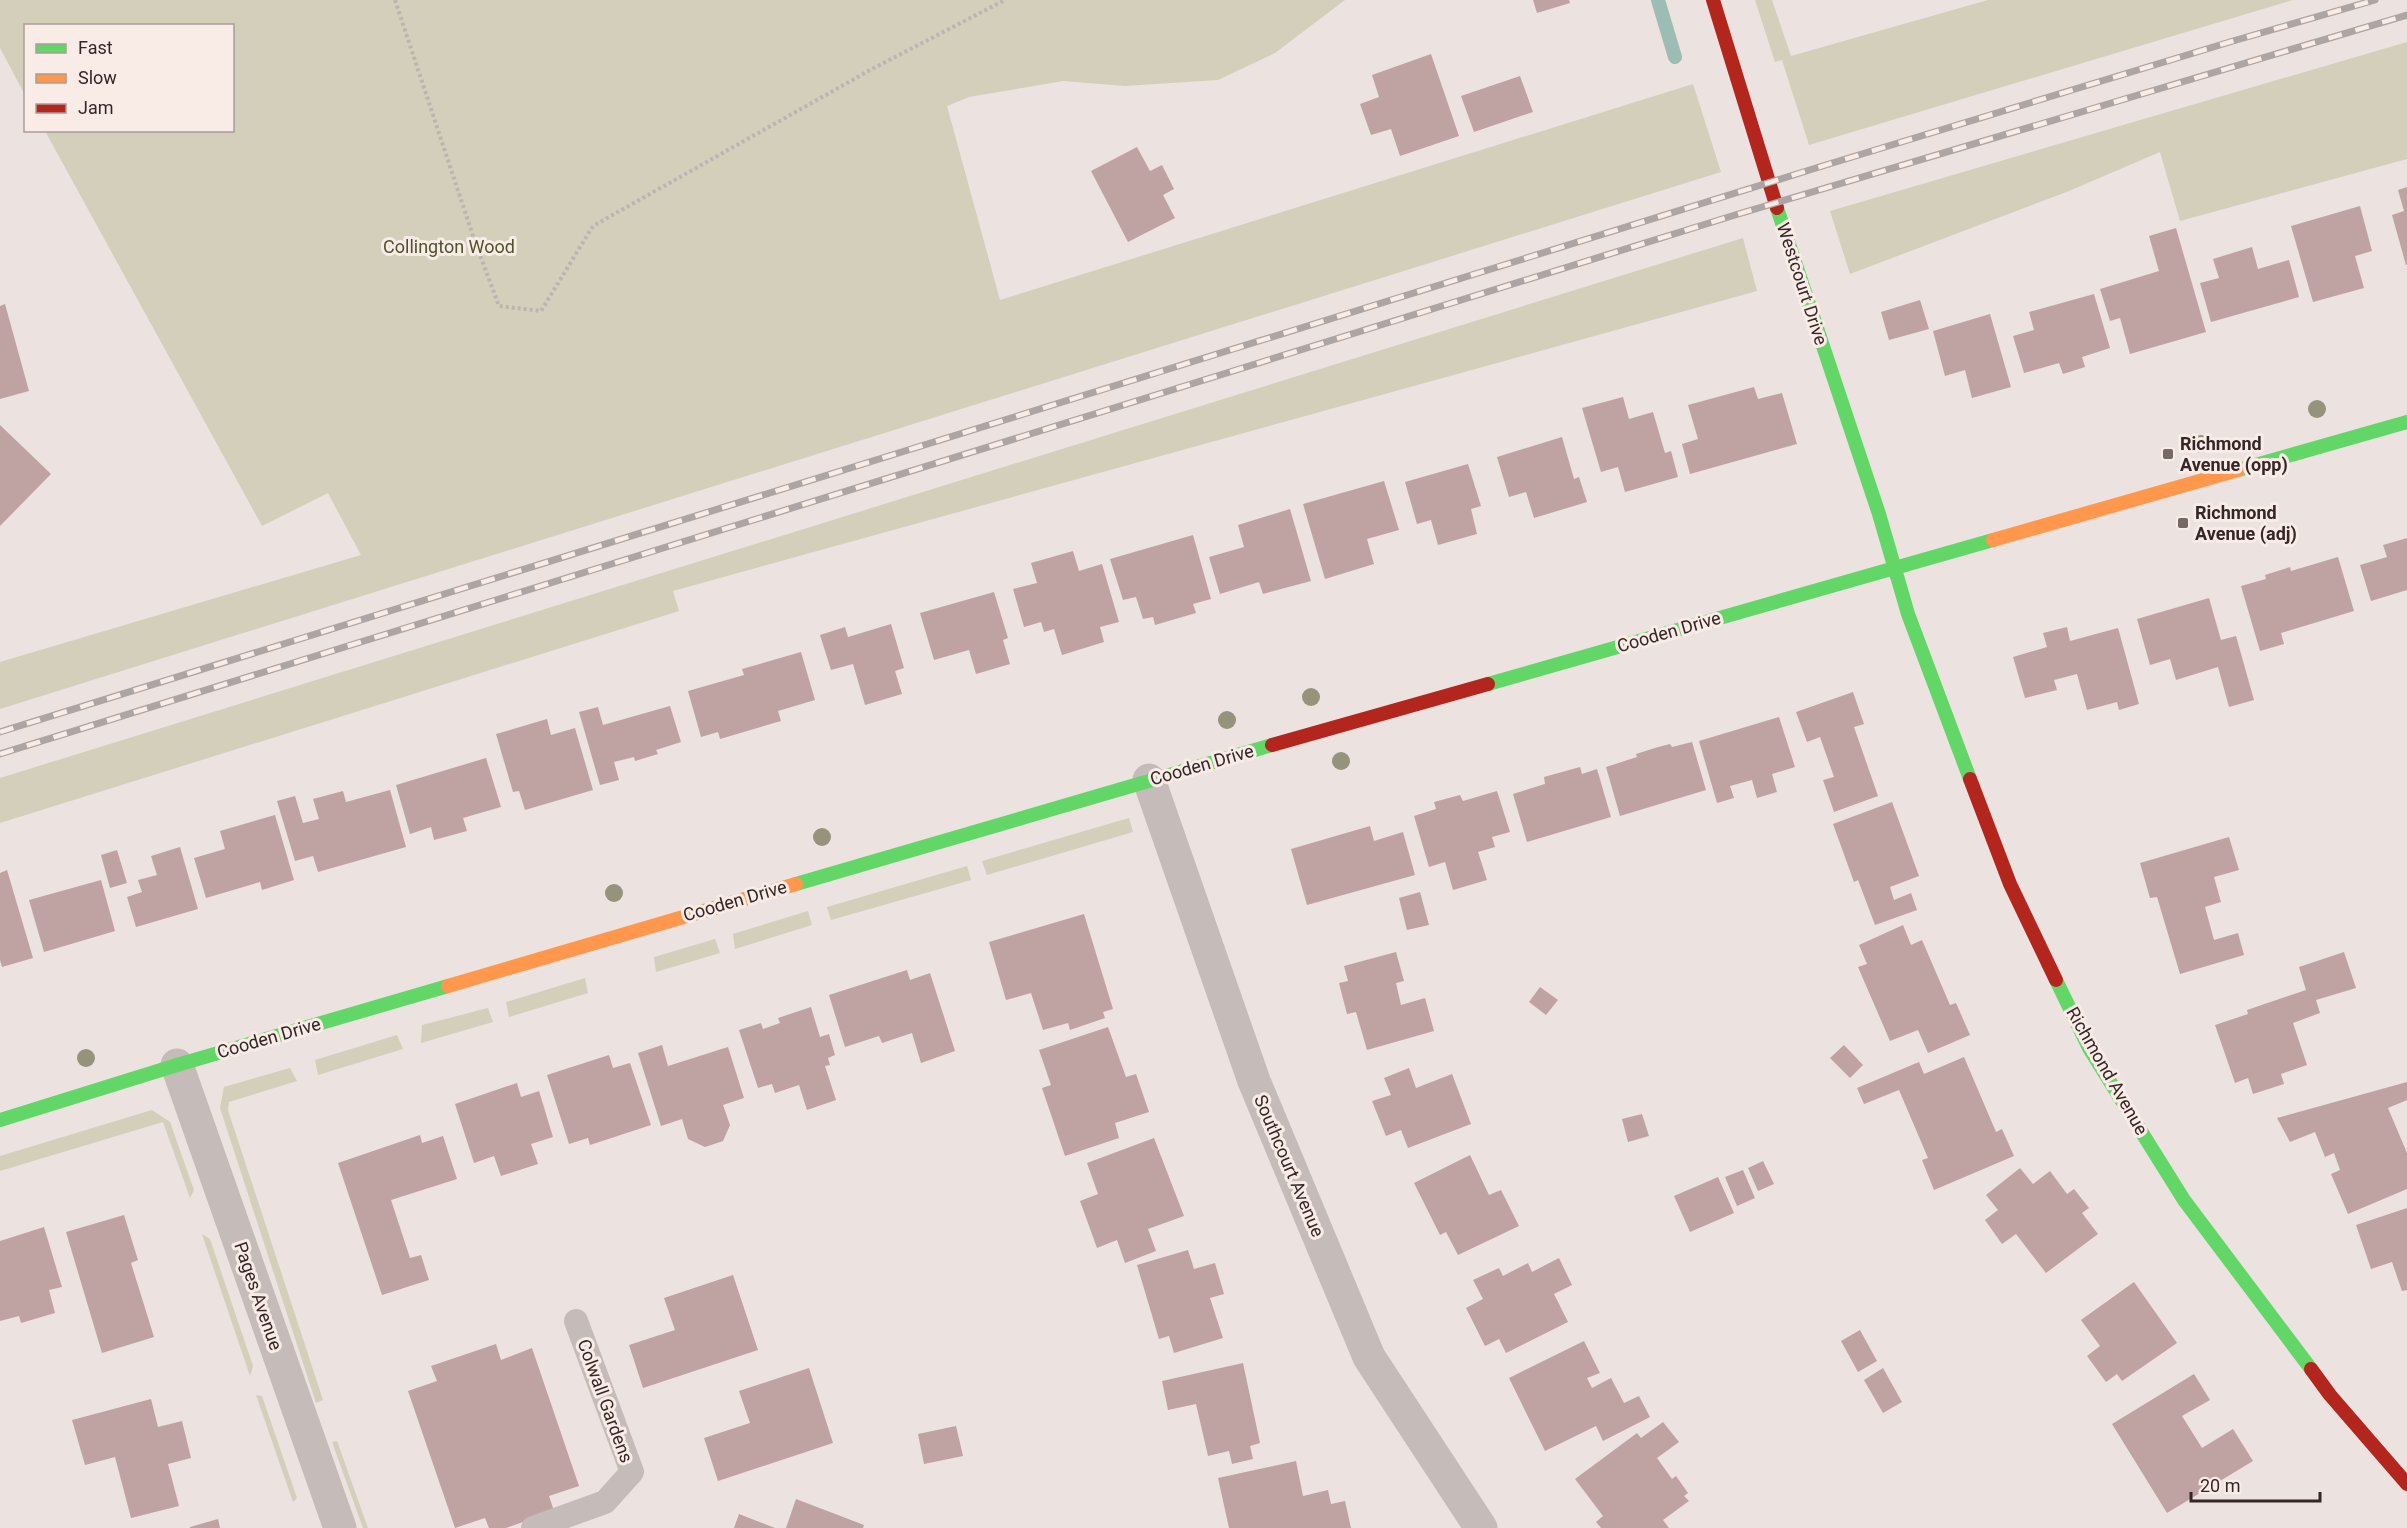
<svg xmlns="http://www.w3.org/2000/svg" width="2407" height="1528" font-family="Roboto,sans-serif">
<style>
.green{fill:#d3cfba}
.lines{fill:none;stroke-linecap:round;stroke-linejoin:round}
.stream{stroke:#9cbdb3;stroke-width:14}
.building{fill:#bfa3a2}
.path{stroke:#beb3b1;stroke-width:4;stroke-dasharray:3 3;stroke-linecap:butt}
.lane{stroke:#c5bbb9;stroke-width:24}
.street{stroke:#c5bbb9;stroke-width:33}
.fast{stroke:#63d668;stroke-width:14}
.slow{stroke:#ff974d;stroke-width:14}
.jam{stroke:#b3261e;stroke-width:14}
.rail-casing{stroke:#ada5a3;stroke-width:7}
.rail{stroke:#f9ebe6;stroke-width:4.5;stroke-dasharray:14;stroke-linecap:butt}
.tree{fill:#96937d}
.poi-dot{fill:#756867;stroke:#f9ebe6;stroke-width:2}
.labels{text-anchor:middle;stroke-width:6;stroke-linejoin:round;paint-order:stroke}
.park-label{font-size:18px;fill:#50532c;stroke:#f9ebe6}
.street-label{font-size:18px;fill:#352727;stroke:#f9ebe6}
.poi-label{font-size:18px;font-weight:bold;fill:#352727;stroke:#f9ebe6;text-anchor:start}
</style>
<rect width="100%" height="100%" fill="#ece2df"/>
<g class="green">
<polygon points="0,0 1345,0 1275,53 1218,80 1125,86 1063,81 969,97 947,106 1000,300 1693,84 1721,172 0,709 0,662 361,555 328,493 262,526 45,131 232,130 232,26 26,26 25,95 0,48"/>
<polygon points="1755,0 1772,0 1791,56 1988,0 2293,0 1809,145 1782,60 1775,62"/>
<polygon points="2407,42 2407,159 2180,221 2160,152 2069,191 1850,274 1830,211"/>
<polygon points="1743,238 1757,291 673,591 679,611 0,823 0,778"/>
<polygon points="1129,818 1133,832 987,875 982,861"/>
<polygon points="967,866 971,880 831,920 827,907"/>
<polygon points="808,911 812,925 735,949 733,934"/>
<polygon points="715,939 720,953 656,972 654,957"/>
<polygon points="585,978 588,993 509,1017 506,1002"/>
<polygon points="488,1008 493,1022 421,1043 422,1025"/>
<polygon points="397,1035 403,1049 318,1075 315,1060"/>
<polygon points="290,1068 297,1081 229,1102 228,1110 323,1400 316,1403 220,1108 224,1087"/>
<polygon points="152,1110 170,1122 194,1190 190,1198 163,1122 0,1171 0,1156"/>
<polygon points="202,1234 210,1239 253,1366 250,1376"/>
<polygon points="256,1395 262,1396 297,1498 293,1502"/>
<polygon points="337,1441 368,1528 363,1528 332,1442"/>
</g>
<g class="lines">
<polyline class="stream" points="1658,0 1675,57"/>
</g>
<g class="building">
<polygon points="1533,0 1569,0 1570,3 1537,13"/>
<polygon points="1431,54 1459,136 1400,156 1391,129 1371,135 1360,104 1379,97 1372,75"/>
<polygon points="1520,76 1533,112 1474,132 1461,96"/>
<polygon points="1137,147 1150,171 1162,165 1174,189 1163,195 1175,218 1128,242 1091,171"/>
<polygon points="2407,187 2407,265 2406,265 2392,215 2404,211 2398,190"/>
<polygon points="2360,206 2372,251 2355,256 2364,288 2313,302 2291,226"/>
<polygon points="2176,228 2206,332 2130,354 2120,318 2110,321 2100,289 2159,271 2149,236"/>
<polygon points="2252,247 2258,269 2289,260 2299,297 2211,322 2200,283 2219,278 2213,259"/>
<polygon points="2094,294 2110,348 2082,357 2085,367 2063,374 2059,363 2024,373 2013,336 2034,330 2029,312"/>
<polygon points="1920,300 1929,329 1889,340 1881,312"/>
<polygon points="5,304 29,391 0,399 0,306"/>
<polygon points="1990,314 2011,387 1972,398 1965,370 1945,376 1933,331"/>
<polygon points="1754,387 1758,399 1782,393 1797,444 1690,474 1682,444 1698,439 1688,405"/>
<polygon points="1623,397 1629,419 1653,412 1665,453 1671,451 1678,477 1625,492 1618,467 1601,472 1582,408"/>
<polygon points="0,425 51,474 0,526"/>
<polygon points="1562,437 1574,479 1579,477 1587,502 1534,518 1526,492 1509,497 1497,457"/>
<polygon points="1468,464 1481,506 1471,509 1477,534 1438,545 1431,520 1417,524 1405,482"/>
<polygon points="1384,481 1399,530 1367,539 1374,564 1325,579 1303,504"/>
<polygon points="1290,509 1311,581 1263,594 1259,582 1220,594 1209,557 1244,547 1238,525"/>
<polygon points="1193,535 1211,599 1193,604 1196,613 1155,625 1153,617 1143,619 1136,597 1123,600 1110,559"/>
<polygon points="2407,538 2407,590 2371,601 2360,565 2387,557 2383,545"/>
<polygon points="1073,551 1079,571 1102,564 1119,622 1100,627 1104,642 1062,655 1054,629 1044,632 1041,622 1024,627 1013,589 1037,583 1031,563"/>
<polygon points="2338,557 2354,611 2281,633 2284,644 2260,651 2241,586 2266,579 2265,575 2290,567 2291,571"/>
<polygon points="994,592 1008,638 1003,640 1010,664 976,674 969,650 934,660 920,613"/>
<polygon points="2209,598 2221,640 2236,636 2254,700 2229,707 2218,667 2176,680 2170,659 2150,665 2137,619"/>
<polygon points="891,624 904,668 895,671 902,694 865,705 853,664 831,670 820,635 845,627 848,637"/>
<polygon points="2067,627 2070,641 2118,628 2139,704 2119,710 2117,702 2087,710 2077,674 2054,680 2057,690 2025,698 2013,657 2047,647 2043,633"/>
<polygon points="801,652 815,700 778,711 781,721 720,739 718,732 701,737 688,691 744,675 742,669"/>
<polygon points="1853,692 1864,724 1854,727 1878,796 1834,812 1823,780 1834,777 1820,737 1807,742 1796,712"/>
<polygon points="670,706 681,742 656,750 658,754 635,761 634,757 614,762 619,780 600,785 579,712 598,707 603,725"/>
<polygon points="1779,717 1795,767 1772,774 1777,792 1757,798 1752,780 1730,786 1734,798 1717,803 1699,741"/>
<polygon points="547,719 551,735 575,728 593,790 525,810 519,791 513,792 496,734"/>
<polygon points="1692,742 1706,790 1620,816 1606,767 1637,757 1636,754 1658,747 1670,744 1672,747"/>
<polygon points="486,758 501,807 463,818 467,831 434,840 431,827 410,834 396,785"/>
<polygon points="1580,767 1582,774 1597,769 1611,817 1527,842 1513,794 1545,784 1544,777"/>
<polygon points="390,790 406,847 318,872 313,856 295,861 277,801 295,796 303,823 319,819 313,799 343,791 346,802"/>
<polygon points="1497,791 1510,832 1492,837 1495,847 1478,852 1487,880 1453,890 1445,862 1429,867 1414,816 1436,809 1434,802 1460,795 1463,801"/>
<polygon points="1892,802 1919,876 1890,887 1894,900 1911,893 1917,910 1875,925 1858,880 1854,882 1833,824"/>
<polygon points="275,815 294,880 262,890 260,882 206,898 194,858 225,849 220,831"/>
<polygon points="1370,826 1374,841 1403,832 1415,875 1307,905 1291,849"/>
<polygon points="2229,837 2239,870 2214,877 2221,902 2205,907 2214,940 2238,933 2244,955 2180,974 2157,897 2150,898 2140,863"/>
<polygon points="180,847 198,909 136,927 127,897 142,892 138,880 157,875 151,856"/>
<polygon points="117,850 127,883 110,888 101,855"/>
<polygon points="7,870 33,958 2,967 0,960 0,873"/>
<polygon points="101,880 115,931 44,952 29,900"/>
<polygon points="1420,892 1429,925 1407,930 1399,898"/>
<polygon points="1084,914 1113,1009 1103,1012 1105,1018 1070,1030 1068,1023 1043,1030 1031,993 1006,1000 989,942"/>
<polygon points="1903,925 1911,945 1922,940 1950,1005 1956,1003 1970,1035 1928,1053 1918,1030 1890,1041 1858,967 1867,964 1859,945"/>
<polygon points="1396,952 1404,981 1396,983 1401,1005 1425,998 1434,1031 1367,1050 1356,1012 1347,1014 1339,983 1348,981 1344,966"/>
<polygon points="2344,952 2356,988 2316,1000 2320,1013 2293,1023 2307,1065 2281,1074 2284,1084 2253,1094 2248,1078 2235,1083 2215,1025 2248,1014 2247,1010 2306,990 2299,967"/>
<polygon points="907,970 910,980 930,973 955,1051 921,1063 912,1033 882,1043 879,1036 845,1047 829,995"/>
<polygon points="1540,987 1558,1000 1546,1015 1529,1002"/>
<polygon points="811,1007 820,1037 829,1034 835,1055 828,1058 830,1065 825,1066 836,1100 807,1110 799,1085 775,1093 772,1084 758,1088 739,1030 761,1023 763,1029 780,1023 778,1018"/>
<polygon points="1108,1027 1126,1077 1136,1074 1149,1112 1115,1123 1119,1138 1065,1156 1042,1088 1051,1085 1039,1050"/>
<polygon points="662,1045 668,1066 728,1047 744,1098 723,1105 730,1125 723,1141 705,1147 688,1139 682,1119 661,1126 638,1053"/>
<polygon points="1844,1045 1863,1065 1850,1078 1830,1058"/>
<polygon points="609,1055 613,1068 630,1063 651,1125 590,1145 588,1138 569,1144 547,1075"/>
<polygon points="1964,1057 1996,1132 2002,1129 2014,1156 1934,1190 1922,1160 1928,1158 1899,1090 1864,1104 1857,1088 1919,1062 1924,1074"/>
<polygon points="1409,1068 1416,1088 1452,1074 1471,1124 1408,1148 1401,1130 1386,1136 1372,1101 1391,1095 1384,1078"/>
<polygon points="2407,1082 2407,1100 2388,1108 2407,1153 2407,1189 2348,1214 2331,1174 2340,1170 2334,1153 2325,1157 2315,1132 2290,1142 2277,1118"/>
<polygon points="517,1083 521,1097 539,1091 553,1137 531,1144 538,1164 501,1176 494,1156 474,1163 455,1104"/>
<polygon points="1642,1114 1649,1136 1628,1142 1622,1119"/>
<polygon points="420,1135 422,1143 443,1136 457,1179 391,1200 410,1258 421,1255 429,1280 382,1295 338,1163"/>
<polygon points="1154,1138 1184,1216 1148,1229 1156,1251 1125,1263 1117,1240 1097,1248 1080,1201 1098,1194 1087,1163"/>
<polygon points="1470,1155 1489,1195 1501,1190 1519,1226 1458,1255 1446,1232 1440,1235 1414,1183"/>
<polygon points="1763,1161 1774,1184 1758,1191 1748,1168"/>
<polygon points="2020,1168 2033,1184 2050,1171 2067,1194 2074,1189 2089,1208 2082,1213 2098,1234 2046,1273 2016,1234 2002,1244 1985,1220 1998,1210 1986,1195"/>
<polygon points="1743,1170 1755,1198 1737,1206 1725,1177"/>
<polygon points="1718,1177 1734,1213 1690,1232 1674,1196"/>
<polygon points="2407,1208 2407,1290 2402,1291 2392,1262 2371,1269 2356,1225"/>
<polygon points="124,1215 138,1260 131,1263 154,1337 102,1353 66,1232"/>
<polygon points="44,1227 62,1287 49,1290 55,1313 21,1323 19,1316 0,1321 0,1241"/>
<polygon points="1188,1250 1194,1269 1215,1263 1224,1294 1210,1298 1223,1338 1174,1353 1169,1336 1159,1339 1137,1265"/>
<polygon points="1559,1258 1572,1285 1554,1294 1568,1322 1506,1353 1499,1339 1485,1346 1466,1308 1483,1299 1473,1280 1499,1268 1503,1276 1528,1263 1532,1272"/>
<polygon points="733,1275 758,1350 643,1388 629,1345 675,1330 664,1298"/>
<polygon points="2134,1282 2177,1343 2122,1381 2117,1374 2106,1382 2087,1356 2100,1346 2081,1320"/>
<polygon points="1860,1330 1877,1361 1858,1372 1841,1341"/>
<polygon points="1584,1341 1600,1373 1587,1378 1592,1388 1611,1378 1624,1403 1639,1396 1650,1417 1603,1441 1596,1426 1545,1451 1509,1378"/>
<polygon points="496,1344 501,1360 532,1348 579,1486 549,1496 554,1511 506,1528 489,1528 485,1518 455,1528 408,1391 437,1381 431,1366"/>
<polygon points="1243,1363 1260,1443 1250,1446 1253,1459 1232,1464 1229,1451 1208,1456 1196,1404 1168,1410 1162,1381"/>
<polygon points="809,1368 833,1443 718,1481 704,1438 750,1423 739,1391"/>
<polygon points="1883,1368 1902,1402 1883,1413 1864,1380"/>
<polygon points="2194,1374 2210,1400 2182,1416 2202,1448 2233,1429 2253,1461 2167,1513 2112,1424"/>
<polygon points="151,1399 158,1427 182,1421 191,1458 168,1464 179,1506 131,1518 115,1457 85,1465 72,1420"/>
<polygon points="1663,1422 1679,1442 1657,1458 1672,1479 1676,1476 1688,1493 1684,1496 1689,1501 1663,1520 1669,1528 1601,1528 1596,1522 1603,1516 1575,1479 1637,1433 1641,1438"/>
<polygon points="956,1426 963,1456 924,1464 918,1434"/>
<polygon points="1296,1461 1303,1496 1328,1490 1331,1504 1345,1501 1351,1528 1229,1528 1218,1478"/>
<polygon points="796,1499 864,1525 863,1528 786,1528"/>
<polygon points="739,1514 775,1528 734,1528"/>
<polygon points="218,1519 220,1528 190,1528 190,1527"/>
</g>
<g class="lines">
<polyline class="path" points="395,0 474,239 499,306 541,311 593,226 872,69 1005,0"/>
<polyline class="lane" points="533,1528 605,1502 632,1472 576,1321"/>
<g class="street">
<polyline points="1149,780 1254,1081 1369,1357 1481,1528"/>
<polyline points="177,1065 340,1528"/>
</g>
<g class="fast">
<polyline points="1777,208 1879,514 1908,614 1970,779"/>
<polyline points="2238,470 2407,422"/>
<polyline points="1488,684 1993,540"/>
<polyline points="796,884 1272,745"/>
<polyline points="2056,980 2089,1048 2184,1200 2311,1369"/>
<polyline points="0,1120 177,1065 448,986"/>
</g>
<g class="slow">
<polyline points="1993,540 2238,470"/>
<polyline points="448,986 796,884"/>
</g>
<g class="jam">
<polyline points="1713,0 1777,208"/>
<polyline points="1272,745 1488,684"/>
<polyline points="1970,779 2010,884 2056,980"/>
<polyline points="2311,1369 2330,1395 2407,1484"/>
</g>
<defs>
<g id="rail">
<polyline points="0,732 1816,168 2233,41 2375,0"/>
<polyline points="0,754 1735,215 2407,15"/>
</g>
</defs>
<use href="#rail" class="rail-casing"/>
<use href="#rail" class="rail"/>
</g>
<g class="tree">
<circle cx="2317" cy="409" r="9"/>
<circle cx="2201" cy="444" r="9"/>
<circle cx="1311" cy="697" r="9"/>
<circle cx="1227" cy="720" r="9"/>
<circle cx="1341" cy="761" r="9"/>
<circle cx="822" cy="837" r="9"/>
<circle cx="614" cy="893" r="9"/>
<circle cx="86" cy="1058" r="9"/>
</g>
<g class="poi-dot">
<rect x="2162" y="448" width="12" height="12" rx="3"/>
<rect x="2177" y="517" width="12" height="12" rx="3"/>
</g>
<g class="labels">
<g class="park-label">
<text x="449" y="253">Collington Wood</text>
</g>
<g class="street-label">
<text transform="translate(1802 284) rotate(72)" y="6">Westcourt Drive</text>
<text transform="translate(1669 632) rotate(-16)" y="6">Cooden Drive</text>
<text transform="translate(1202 765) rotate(-16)" y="6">Cooden Drive</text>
<text transform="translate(735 901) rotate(-16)" y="6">Cooden Drive</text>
<text transform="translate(269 1038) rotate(-16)" y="6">Cooden Drive</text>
<text transform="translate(2107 1071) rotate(60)" y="6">Richmond Avenue</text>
<text transform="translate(1289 1166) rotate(67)" y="6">Southcourt Avenue</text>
<text transform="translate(258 1296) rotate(71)" y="6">Pages Avenue</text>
<text transform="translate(605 1401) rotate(70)" y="6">Colwall Gardens</text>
</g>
<g class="poi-label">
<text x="2180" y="450">Richmond<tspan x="2180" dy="21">Avenue (opp)</tspan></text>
<text x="2195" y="519">Richmond<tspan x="2195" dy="21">Avenue (adj)</tspan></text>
</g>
</g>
<rect x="24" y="24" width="210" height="108" fill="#f9ebe6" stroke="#ab9d9a" stroke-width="1.5"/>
<rect x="36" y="44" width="30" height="9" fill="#63d668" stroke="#ab9d9a" stroke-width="1.5"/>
<text x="78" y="54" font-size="18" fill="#352727">Fast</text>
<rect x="36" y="74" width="30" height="9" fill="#ff974d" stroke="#ab9d9a" stroke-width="1.5"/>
<text x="78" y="84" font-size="18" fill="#352727">Slow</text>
<rect x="36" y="104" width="30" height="9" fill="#b3261e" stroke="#ab9d9a" stroke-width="1.5"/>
<text x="78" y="114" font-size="18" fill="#352727">Jam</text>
<path d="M2191 1492v9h129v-9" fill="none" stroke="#352727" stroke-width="3"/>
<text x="2200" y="1492" font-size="18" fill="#352727" stroke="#f9ebe6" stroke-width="4.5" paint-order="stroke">20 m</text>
</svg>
